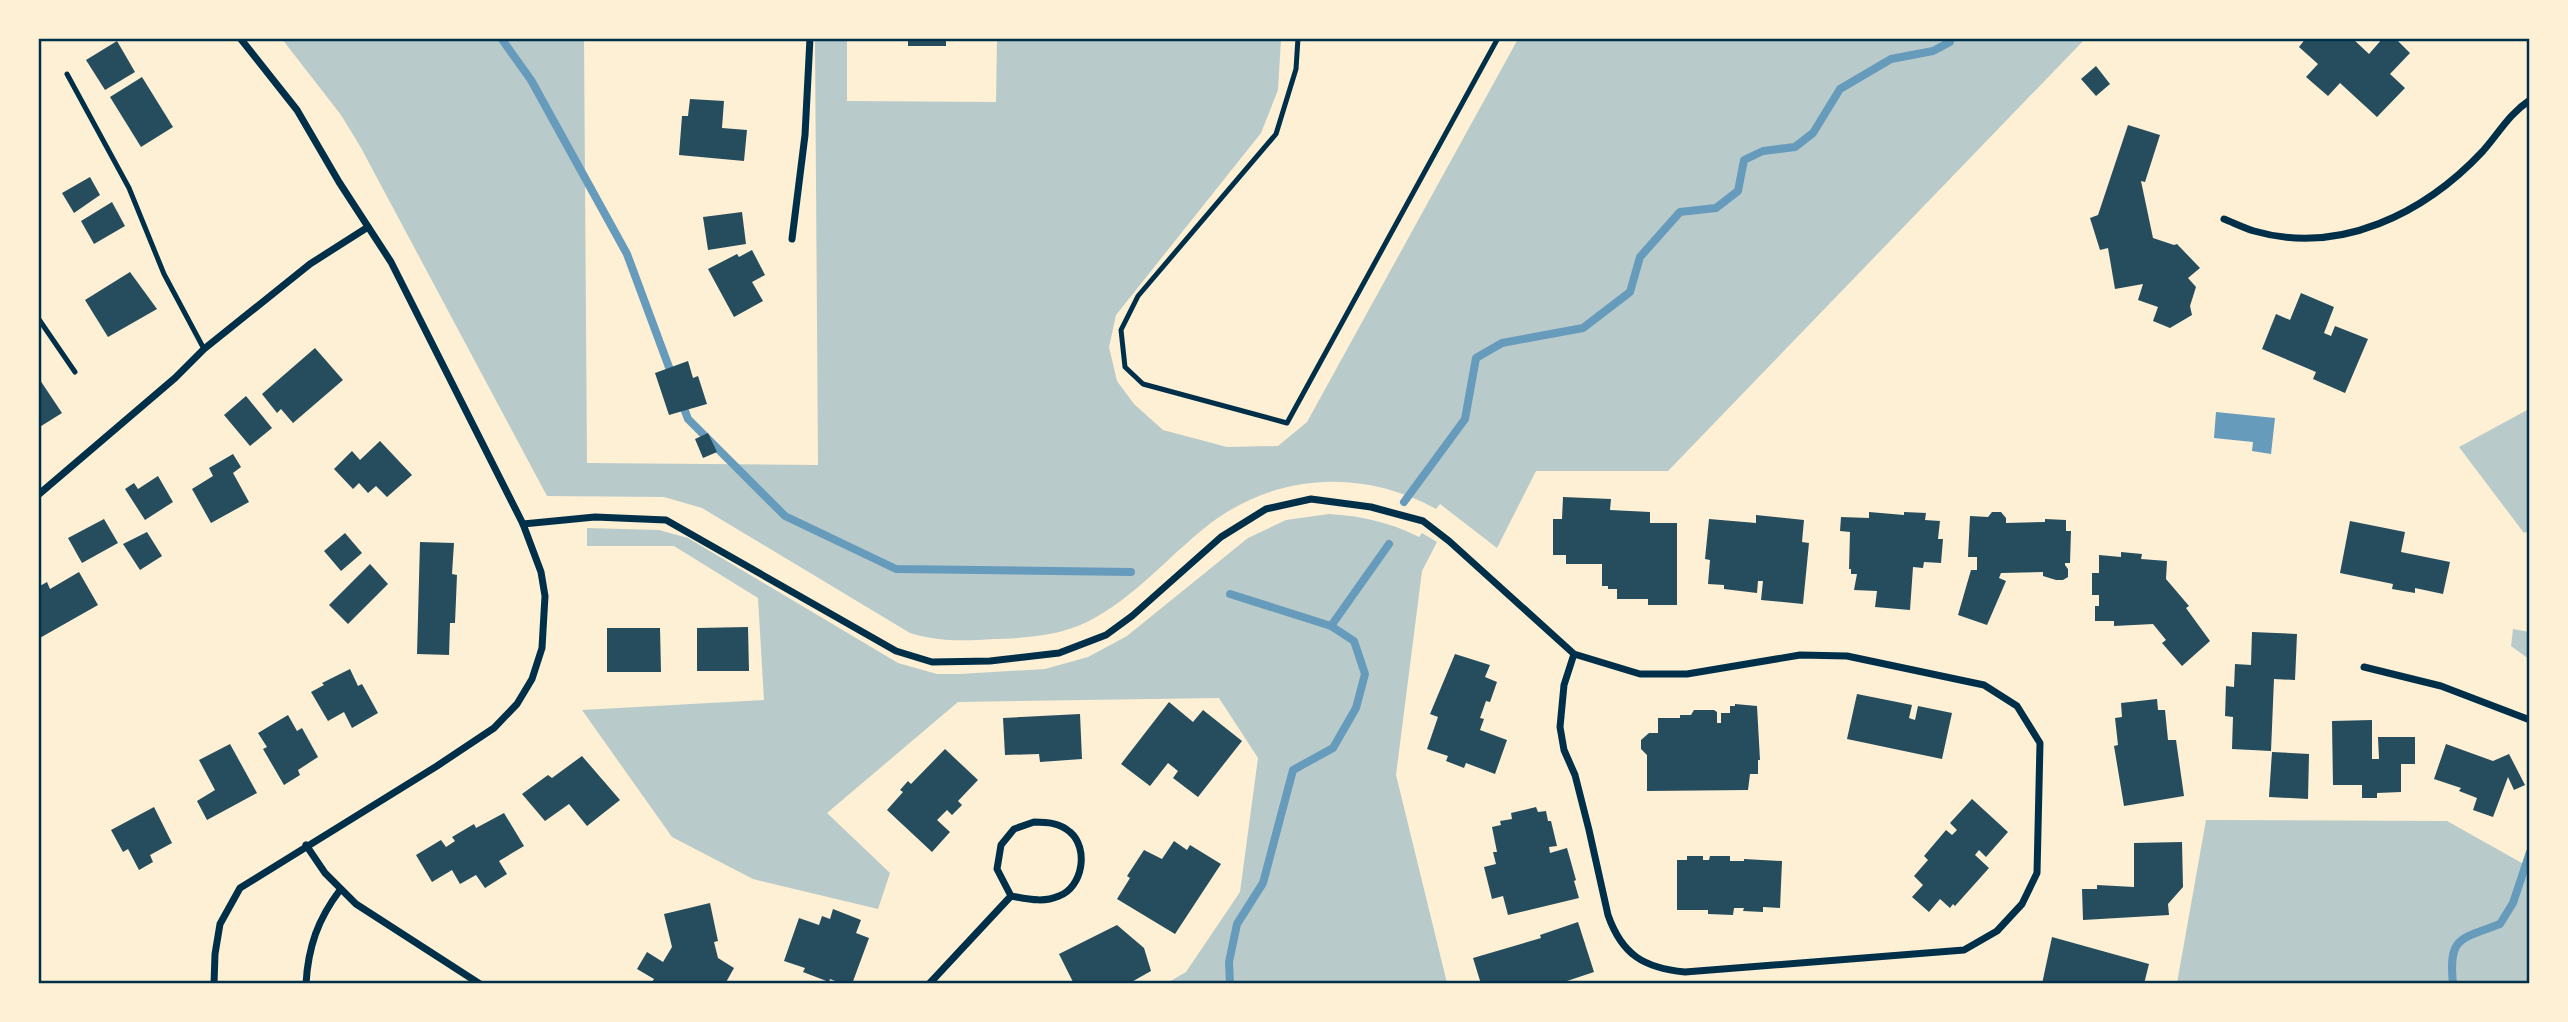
<svg xmlns="http://www.w3.org/2000/svg" width="2568" height="1022" font-family="'Nunito Sans',sans-serif">
<style>
.green{fill:#b9caca}
.water{fill:#669bbc}
.lines{fill:none;stroke-linecap:round;stroke-linejoin:round}
.stream{stroke:#669bbc;stroke-width:8}
.building{fill:#264d5e}
.service{stroke:#003049;stroke-width:5}
.minor{stroke:#003049;stroke-width:7}
.neatline{fill:none;stroke:#003049;stroke-width:2.5}
</style>
<rect width="100%" height="100%" fill="#fdf0d5"/>
<g class="green">
<path d="M282,39H584L587,463L818,465L815,39H847V101L996,102L997,39H1281L1278,90L1261,133L1116,315L1109,347L1117,381L1134,404L1163,430L1227,447L1278,446L1307,422L1518,39H2085L1668,471H1536L1497,548L1440,504L1436,509C1362,468 1274,473 1207,526C1168,557 1133,599 1087,622C1058,636 1026,638 994,639C965,641 939,642 910,633L702,508L664,497L547,496L360,146L341,115Z"/>
<polygon points="2529,409 2529,531 2524,533 2459,447"/>
<path d="M1329,514C1362,516 1389,522 1419,537L1422,533L1437,542L1422,571L1396,775L1447,983H1167L1186,972L1240,892L1258,758L1219,698L958,702L827,813L890,873L878,909L753,879L672,837L582,710L764,700L758,598L674,546H587V528L659,530L688,538L898,663L937,674H959L1045,669L1088,657L1127,636L1248,538L1286,520Z"/>
<polygon points="2513,629 2529,632 2529,659 2511,646"/>
<polygon points="2206,820 2447,821 2529,867 2529,983 2177,983"/>
</g>
<polygon class="water" points="2216,412 2275,418 2271,454 2252,451 2253,442 2214,438"/>
<g class="lines">
<g class="stream">
<polyline points="501,38 531,80 627,254 673,378"/>
<polyline points="682,403 688,419 785,516 896,569 1131,572"/>
<polyline points="1404,502 1465,419 1476,358 1502,343 1583,328 1630,292 1640,257 1680,212 1716,208 1738,191 1744,160 1763,151 1795,147 1813,133 1840,89 1891,59 1933,51 1950,42 1951,38"/>
<polyline points="1331,626 1389,544"/>
<polyline points="1230,984 1229,962 1237,924 1263,883 1293,770 1333,748 1356,708 1365,674 1354,641 1331,626 1230,594"/>
<path d="M2453,984C2448,936 2461,939 2500,924L2513,903L2530,852"/>
</g>
</g>
<g class="building">
<rect x="908" y="38" width="38" height="8"/>
<polygon points="2306,38 2352,38 2369,54 2383,38 2395,38 2410,53 2390,74 2405,88 2377,117 2340,83 2328,96 2306,77 2318,64 2299,47"/>
<polygon points="117,41 135,72 105,90 86,60"/>
<polygon points="2096,66 2110,84 2096,96 2081,79"/>
<polygon points="142,77 173,127 141,147 110,97"/>
<polygon points="690,99 724,101 722,128 747,130 744,161 679,155 682,116 688,116"/>
<polygon points="2128,125 2160,135 2145,182 2141,181 2153,238 2174,245 2177,244 2200,268 2188,278 2196,287 2190,306 2192,315 2170,328 2153,321 2158,307 2138,300 2143,284 2115,289 2108,248 2100,250 2090,218 2098,215"/>
<polygon points="90,177 100,195 74,213 62,193"/>
<polygon points="112,202 125,226 94,244 81,221"/>
<polygon points="742,212 746,244 708,250 703,217"/>
<polygon points="752,250 765,275 752,282 763,301 734,317 708,269 737,254 739,257"/>
<polygon points="130,272 157,309 108,337 85,300"/>
<polygon points="2301,293 2334,307 2324,333 2331,336 2335,326 2368,339 2345,393 2313,379 2316,372 2262,349 2276,314 2290,320"/>
<polygon points="315,348 343,380 293,423 281,409 277,413 262,394"/>
<polygon points="688,361 693,378 698,376 707,404 669,415 655,373"/>
<polygon points="38,377 62,413 38,428"/>
<polygon points="246,396 272,428 250,446 224,415"/>
<polygon points="708,433 717,452 703,458 695,439"/>
<polygon points="380,441 412,475 387,497 376,486 368,493 359,483 353,489 334,469 352,451 360,460"/>
<polygon points="233,454 241,467 233,473 249,502 211,523 192,489 213,476 209,468"/>
<polygon points="158,476 173,502 145,520 125,489 134,483 138,489"/>
<polygon points="1563,497 1611,499 1610,510 1650,512 1650,523 1677,523 1677,605 1648,605 1648,599 1617,599 1617,589 1608,589 1608,586 1602,586 1602,564 1566,564 1566,555 1553,555 1553,519 1562,519"/>
<polygon points="1869,512 1904,515 1904,512 1926,513 1925,520 1940,521 1938,539 1943,539 1941,563 1924,562 1923,568 1913,567 1910,610 1875,607 1877,591 1854,590 1857,574 1851,574 1851,569 1849,569 1850,532 1840,531 1841,517 1869,518"/>
<polygon points="1992,512 2001,512 2006,518 2006,523 2045,522 2045,519 2066,520 2066,531 2071,531 2070,563 2065,563 2065,565 2068,569 2068,577 2063,580 2056,580 2043,576 2043,572 2001,573 1999,578 2006,581 1987,625 1958,615 1971,570 1977,570 1977,557 1968,557 1970,516 1988,517"/>
<polygon points="1756,515 1804,520 1802,542 1809,543 1803,604 1761,600 1763,581 1758,581 1757,593 1724,589 1724,585 1708,584 1710,560 1705,559 1709,519 1756,523"/>
<polygon points="104,519 118,543 82,563 68,538"/>
<polygon points="2350,521 2405,532 2401,552 2450,562 2443,594 2415,588 2415,593 2392,589 2393,584 2340,573"/>
<polygon points="147,532 162,556 140,570 123,544"/>
<polygon points="345,533 362,553 341,571 324,551"/>
<polygon points="420,542 454,543 452,574 457,575 455,623 450,623 449,655 417,654"/>
<polygon points="2121,552 2142,554 2141,559 2167,561 2166,579 2189,606 2186,608 2210,641 2182,666 2162,643 2166,640 2153,624 2114,626 2114,621 2095,621 2095,606 2099,606 2099,595 2092,595 2092,573 2099,573 2099,555 2121,557"/>
<polygon points="370,564 388,584 348,624 329,605"/>
<polygon points="79,572 98,605 38,639 38,587 47,582 50,589"/>
<polygon points="748,627 749,671 697,671 697,628"/>
<polygon points="607,628 660,628 661,672 607,672"/>
<polygon points="2252,632 2297,634 2295,680 2274,679 2271,751 2232,749 2233,717 2225,716 2226,686 2234,687 2235,664 2251,665"/>
<polygon points="1455,654 1490,665 1485,677 1497,682 1490,702 1486,701 1480,718 1484,719 1480,730 1507,740 1495,774 1466,763 1464,768 1446,761 1448,756 1427,749 1438,717 1430,714"/>
<polygon points="350,669 358,686 362,684 378,713 352,728 344,712 328,721 311,692 324,685 322,683"/>
<polygon points="1857,694 1912,705 1909,718 1915,720 1918,706 1952,713 1942,759 1847,739"/>
<polygon points="2157,699 2158,710 2165,710 2168,740 2176,740 2184,796 2124,806 2114,746 2118,745 2115,718 2122,717 2121,703"/>
<polygon points="1169,702 1193,722 1203,710 1242,741 1198,797 1173,778 1178,771 1168,763 1150,786 1121,764"/>
<polygon points="1735,704 1757,706 1760,760 1758,760 1758,774 1750,774 1748,790 1647,791 1647,755 1641,749 1641,740 1649,733 1658,733 1658,718 1680,718 1680,715 1691,715 1694,710 1714,710 1717,712 1717,723 1721,723 1721,713 1730,713 1730,706 1735,706"/>
<polygon points="1080,714 1082,759 1040,762 1039,754 1005,755 1003,718"/>
<polygon points="288,715 297,731 302,728 318,757 298,770 300,775 284,785 263,749 267,747 258,733"/>
<polygon points="2372,720 2372,759 2379,759 2378,737 2415,737 2415,764 2401,764 2401,792 2377,793 2377,798 2362,798 2362,785 2333,785 2332,721"/>
<polygon points="230,744 257,793 207,820 197,801 215,790 199,760"/>
<polygon points="2446,744 2493,761 2509,754 2525,785 2514,790 2508,777 2493,817 2473,810 2477,798 2459,791 2461,788 2434,779"/>
<polygon points="945,749 978,780 958,801 962,805 952,815 947,810 937,820 950,832 932,852 887,810 903,792 900,790 908,781 911,784"/>
<polygon points="2272,752 2309,754 2308,799 2269,797"/>
<polygon points="582,756 620,800 587,826 569,804 545,821 522,794 548,775 552,778"/>
<polygon points="1972,799 2008,832 1986,857 1979,850 1975,855 1989,868 1955,906 1953,904 1950,908 1940,899 1929,912 1912,897 1923,885 1914,876 1928,860 1924,856 1946,830 1952,835 1957,830 1950,823"/>
<polygon points="154,807 172,843 150,855 153,862 139,870 128,849 123,852 111,830"/>
<polygon points="1536,807 1538,812 1546,811 1548,821 1551,821 1557,846 1549,847 1550,853 1567,848 1576,880 1574,881 1579,898 1508,915 1503,896 1492,899 1484,867 1496,864 1493,852 1497,852 1492,827 1501,825 1500,821 1512,819 1511,813"/>
<polygon points="504,813 524,846 499,861 507,874 485,888 476,875 460,884 452,870 432,882 416,855 441,840 446,847 455,841 452,837 474,824 476,828"/>
<polygon points="1174,841 1187,850 1190,845 1221,864 1175,934 1117,899 1130,878 1127,876 1144,850 1162,859"/>
<polygon points="2182,842 2183,887 2168,904 2169,915 2083,920 2082,889 2097,889 2097,885 2134,887 2134,843"/>
<polygon points="1687,856 1703,856 1703,860 1709,860 1710,856 1730,856 1730,861 1744,861 1744,859 1782,861 1780,908 1763,907 1763,912 1743,911 1744,908 1734,908 1733,915 1708,914 1708,910 1677,910 1677,860 1687,860"/>
<polygon points="710,903 718,941 714,942 718,958 734,968 725,984 651,984 654,979 637,969 647,952 663,962 672,947 664,914"/>
<polygon points="833,909 861,920 856,933 869,938 852,984 843,984 830,979 829,982 803,972 805,968 784,961 799,918 819,925 822,916 830,919"/>
<polygon points="1578,922 1594,972 1567,981 1568,984 1481,984 1473,958 1541,938 1540,935"/>
<polygon points="1117,925 1144,948 1151,971 1128,984 1074,984 1059,954"/>
<polygon points="2052,937 2149,964 2144,984 2042,984"/>
</g>
<g class="lines">
<g class="service">
<polyline points="1298,38 1296,69 1276,134 1138,296 1121,330 1125,367 1143,384 1287,423 1498,38"/>
<polyline points="67,74 129,188 164,274 204,349"/>
<polyline points="38,318 75,372"/>
</g>
<g class="minor">
<path d="M2224,219C2234,223 2244,228 2254,231C2340,256 2425,213 2483,151C2499,133 2509,114 2530,100"/>
<polyline points="792,239 805,135 810,38"/>
<polyline points="38,495 175,378 204,349 310,264 368,227"/>
<path d="M523,524L595,517L666,520L896,651L932,662L990,661L1059,653L1106,635L1132,616L1221,537L1266,509L1311,499L1371,507L1423,521L1449,541L1574,654L1640,674H1687L1800,655L1847,656L1984,685L2017,706L2040,743L2037,873L2022,904L1997,931L1964,950L1685,972C1644,968 1622,955 1608,915L1589,830L1575,775L1564,750L1560,727L1564,685L1574,654"/>
<polyline points="2364,667 2441,686 2530,720"/>
<path d="M1034,822C1047,822 1060,823 1070,832C1089,848 1083,887 1059,896C1043,903 1028,899 1011,896L997,869L1001,845L1014,829Z"/>
<polyline points="306,845 325,873 356,904 480,984"/>
<polyline points="214,984 215,954 220,924 240,888 437,766 494,728 517,704 532,679 542,648 545,596 541,572 523,524 391,262 339,182 297,110 240,38"/>
<path d="M306,984C308,947 318,919 340,890"/>
<polyline points="929,984 1011,896"/>
</g>
</g>
<rect width="2568" height="1022" fill="none" stroke="#fdf0d5" stroke-width="80"/>
<rect x="40" y="40" width="2488" height="942" class="neatline"/>
</svg>
